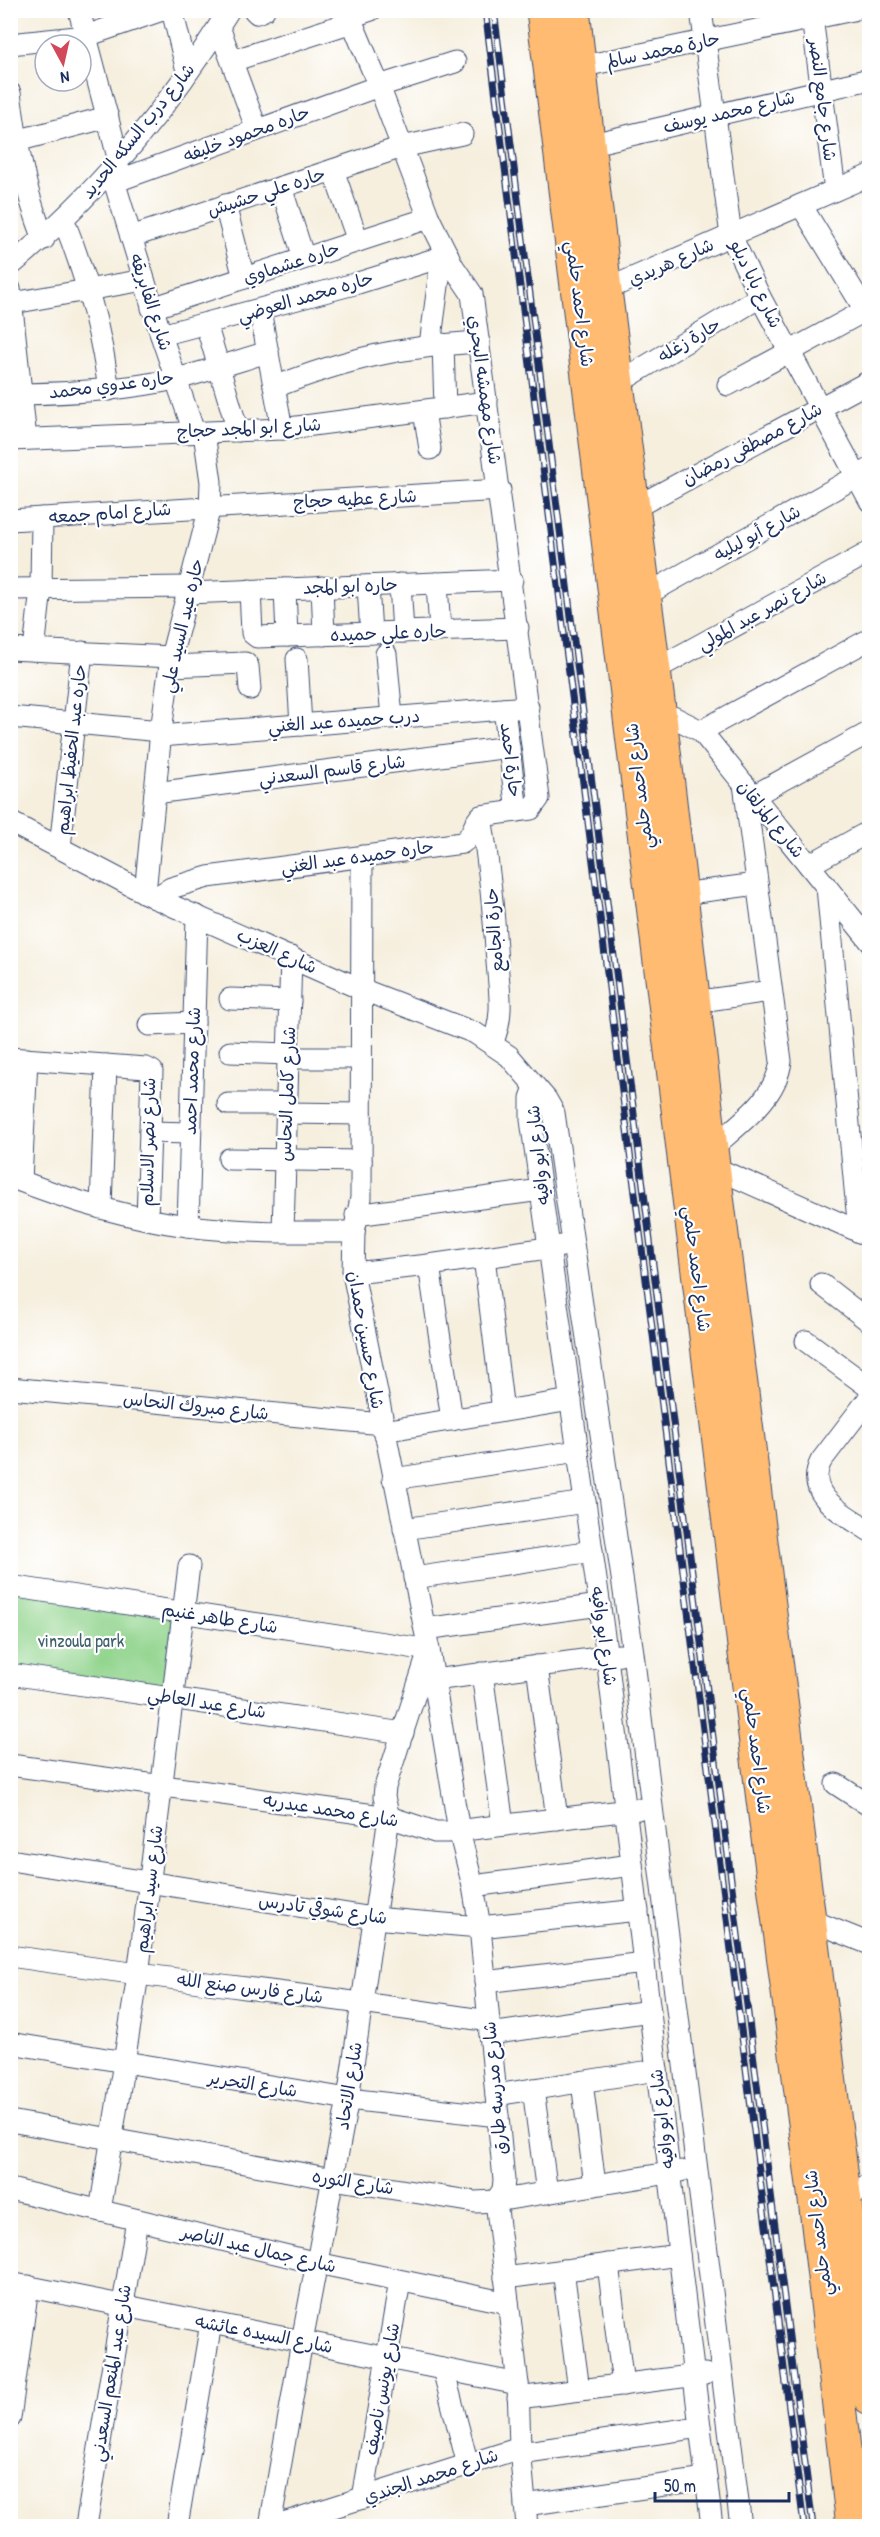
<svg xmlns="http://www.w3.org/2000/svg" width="880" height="2537" font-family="'Patrick Hand','Playpen Sans Arabic',sans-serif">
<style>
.green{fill:#91d48d;stroke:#568276;stroke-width:1.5}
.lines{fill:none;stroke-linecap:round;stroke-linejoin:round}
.minor-casing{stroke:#3c4c71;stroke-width:23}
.primary-casing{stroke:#3c4c71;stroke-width:35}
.minor{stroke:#fff;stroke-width:21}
.primary{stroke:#febb71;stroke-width:33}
.rail-casing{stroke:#1b2f5e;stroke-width:7}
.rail{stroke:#fff;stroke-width:4.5;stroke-dasharray:14;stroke-linecap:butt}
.labels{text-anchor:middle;stroke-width:4.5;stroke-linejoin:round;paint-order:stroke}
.street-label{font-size:18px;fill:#1b2f5e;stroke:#fff}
.park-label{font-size:18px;fill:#3e616c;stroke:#fff}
</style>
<rect width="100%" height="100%" fill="#fff"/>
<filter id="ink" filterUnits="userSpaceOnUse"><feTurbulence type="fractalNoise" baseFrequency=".0167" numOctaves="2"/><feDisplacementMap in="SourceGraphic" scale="12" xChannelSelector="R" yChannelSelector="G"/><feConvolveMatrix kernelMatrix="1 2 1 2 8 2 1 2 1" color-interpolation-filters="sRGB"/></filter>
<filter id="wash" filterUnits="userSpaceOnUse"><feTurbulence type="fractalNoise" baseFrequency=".008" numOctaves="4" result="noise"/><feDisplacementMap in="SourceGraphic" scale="24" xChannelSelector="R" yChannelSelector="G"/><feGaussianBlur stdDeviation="1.35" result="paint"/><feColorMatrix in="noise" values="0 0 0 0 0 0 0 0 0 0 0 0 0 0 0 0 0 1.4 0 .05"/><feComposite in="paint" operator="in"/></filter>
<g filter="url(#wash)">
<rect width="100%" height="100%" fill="#f6efde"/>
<polygon class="green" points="10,1589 181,1615 171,1696 11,1671"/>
</g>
<g filter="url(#ink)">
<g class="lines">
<defs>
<g id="minor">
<polyline points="79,10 119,161"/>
<polyline points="172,10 187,71"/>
<polyline points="254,10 257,13 264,10"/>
<polyline points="701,10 731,236 760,297 870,501"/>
<polyline points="811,10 835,190"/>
<polyline points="350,17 371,10"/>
<polyline points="219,27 257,130"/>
<polyline points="10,44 86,36 162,10"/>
<polyline points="232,61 352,22"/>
<polyline points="579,67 853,10"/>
<path d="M10,93C17,145 24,189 44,239"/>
<polyline points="16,141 108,117"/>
<polyline points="588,145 870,79"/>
<polyline points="333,170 358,241"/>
<polyline points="111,171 161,335 194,432"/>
<polyline points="114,182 379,86 455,62"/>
<polyline points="281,187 304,258"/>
<polyline points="225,205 244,278"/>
<polyline points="801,205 865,310"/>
<path d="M64,221C86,276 101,330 109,390"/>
<polyline points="131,237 402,147 462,134"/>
<path d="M10,266C97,195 170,106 229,10"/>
<polyline points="10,289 26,439"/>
<polyline points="605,290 870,175"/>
<polyline points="13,303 144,280"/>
<polyline points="152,308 429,218"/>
<polyline points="260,310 282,429"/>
<polyline points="206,324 238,431"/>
<polyline points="161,335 358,283 448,255"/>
<polyline points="443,344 445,408"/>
<polyline points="430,345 442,256"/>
<polyline points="618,383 760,297"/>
<polyline points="728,385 870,308"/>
<path d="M275,387C348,358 400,347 479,342"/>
<path d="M23,394C74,393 125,390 175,379C206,372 237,361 268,352"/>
<polyline points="424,411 430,449"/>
<polyline points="10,440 282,429 487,402"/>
<polyline points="634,508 870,381"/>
<polyline points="10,520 500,490"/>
<polyline points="437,583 440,631"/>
<polyline points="400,584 403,632"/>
<polyline points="368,586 371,633"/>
<polyline points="322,587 324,635"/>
<polyline points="10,589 189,587"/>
<polyline points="285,589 287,636"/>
<polyline points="250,590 252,633 257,637 518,628"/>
<polyline points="187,593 512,580"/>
<polyline points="644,596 870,469"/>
<polyline points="10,649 171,657"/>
<polyline points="34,650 41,589 42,518"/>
<polyline points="386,654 392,717"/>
<polyline points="297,659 301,725"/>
<polyline points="170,666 245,663 248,666 250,689"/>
<polyline points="654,670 870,552"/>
<polyline points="504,709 517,811"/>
<polyline points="10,717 161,731"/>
<polyline points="660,717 673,717 701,731 870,941"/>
<polyline points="701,731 870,639"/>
<polyline points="160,736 528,707"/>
<polyline points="155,793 509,747"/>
<polyline points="753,796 870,732"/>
<path d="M481,816C489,865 494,913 497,962C499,989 505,1017 492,1043"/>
<polyline points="10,822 155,898 361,989 475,1033 509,1056 546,1099 554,1113 633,1653 741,2526"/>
<polyline points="60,847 82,652"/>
<polyline points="362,856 361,1198 354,1232 353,1273 429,1650 459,1831 473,1886 480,1927 504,2180 503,2190 496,2201 518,2384 520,2448 527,2526"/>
<polyline points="809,865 870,831"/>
<polyline points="827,887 859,1232"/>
<polyline points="145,893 161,731 171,657 210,507 211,482 204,433"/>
<polyline points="681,894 757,884"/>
<path d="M155,898L171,888L208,877L462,843C474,836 472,824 481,816L531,809L539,798L472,294L453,266L429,218L379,86L347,10"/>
<polyline points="230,999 290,1001"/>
<polyline points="694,1002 771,991"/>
<polyline points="149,1025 194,1023"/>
<polyline points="230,1052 288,1054"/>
<polyline points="10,1058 146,1068 152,1071 147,1219"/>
<polyline points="288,1058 361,1058"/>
<polyline points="535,1087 531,1098 531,1120 607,1657 712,2526"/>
<polyline points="228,1104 287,1104"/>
<polyline points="286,1113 361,1114"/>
<polyline points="150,1132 190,1133"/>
<path d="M711,1149C738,1124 776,1100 781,1061L744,784"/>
<polyline points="229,1159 361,1161"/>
<polyline points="713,1167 869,1236"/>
<path d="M10,1177C68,1200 127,1218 188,1226C243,1233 298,1232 354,1232"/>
<polyline points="21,1181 27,1059"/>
<polyline points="101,1208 106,1065"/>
<polyline points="356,1215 541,1190"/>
<polyline points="188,1226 197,916"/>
<polyline points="283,1231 291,957"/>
<polyline points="484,1257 503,1411"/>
<polyline points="429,1265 452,1420"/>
<polyline points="353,1273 429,1265 562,1246"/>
<polyline points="821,1284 870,1322"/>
<polyline points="806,1341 870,1388"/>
<polyline points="10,1388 382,1424"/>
<path d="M870,1397L821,1461C803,1496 845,1514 870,1531"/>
<polyline points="383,1431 571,1400"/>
<polyline points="393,1479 578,1451"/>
<polyline points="404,1529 585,1502"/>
<polyline points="414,1578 592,1551"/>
<polyline points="10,1586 429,1650"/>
<polyline points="425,1629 600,1605"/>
<polyline points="537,1666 557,1819"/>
<polyline points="482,1673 503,1825"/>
<polyline points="10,1674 403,1733"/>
<polyline points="434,1680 620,1655"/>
<polyline points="10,1765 389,1817 435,1832 447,1832 638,1809"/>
<polyline points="836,1784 870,1806"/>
<polyline points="10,1860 373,1918 480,1927 638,1910"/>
<polyline points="473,1886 632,1865"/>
<polyline points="808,1919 870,1944"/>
<path d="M10,1956C170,1980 330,1997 489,2021"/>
<polyline points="485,1982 644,1963"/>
<polyline points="490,2034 650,2011"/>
<polyline points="10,2043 348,2099 498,2116"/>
<polyline points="582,2082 595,2185"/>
<polyline points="533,2089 547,2193"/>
<polyline points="496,2095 657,2070"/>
<polyline points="10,2121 333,2179 475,2202 496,2201 681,2171"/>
<polyline points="10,2189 317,2263 508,2303"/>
<polyline points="846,2199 870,2183"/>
<polyline points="100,2211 138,1975 189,1566"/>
<polyline points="608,2264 623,2385"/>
<polyline points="563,2270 579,2390"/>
<polyline points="505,2278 679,2255"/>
<polyline points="10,2283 518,2384"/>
<polyline points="443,2369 468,2465"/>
<polyline points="518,2398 705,2374"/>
<polyline points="10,2418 28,2286"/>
<polyline points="520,2453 700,2427"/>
<polyline points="363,2498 400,2281"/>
<polyline points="525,2505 706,2479"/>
<polyline points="86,2526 137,2220"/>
<polyline points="177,2526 211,2323"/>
<polyline points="270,2526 302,2341 348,2099 389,1817 384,1797 385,1787 428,1654"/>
<polyline points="274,2526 520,2448"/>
</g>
<g id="primary">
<polyline points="543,10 762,1792 816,2208 853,2526"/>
<polyline points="573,10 605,290 660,717 711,1149 870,2398"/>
</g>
</defs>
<use href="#minor" class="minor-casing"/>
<use href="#primary" class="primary-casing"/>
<use href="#minor" class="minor"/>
<use href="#primary" class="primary"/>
<defs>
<g id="rail">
<polyline points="485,10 804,2526"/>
<polyline points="494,10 813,2526"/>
</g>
</defs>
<use href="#rail" class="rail-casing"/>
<use href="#rail" class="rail"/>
</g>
</g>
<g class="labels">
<g class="street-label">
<text transform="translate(663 50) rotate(-12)" y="6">حارة محمد سالم</text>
<text transform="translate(823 100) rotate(83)" y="6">شارع جامع النصر</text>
<text transform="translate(729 112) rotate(-13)" y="6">شارع محمد يوسف</text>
<text transform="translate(138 131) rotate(-51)" y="6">شارع درب السكه الحديد</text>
<text transform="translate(246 134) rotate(-20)" y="6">حاره محمود خليفه</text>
<text transform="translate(266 192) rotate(-18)" y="6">حاره علي حشيش</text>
<text transform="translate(671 262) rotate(-24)" y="6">شارع هريدي</text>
<text transform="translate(291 263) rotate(-18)" y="6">حاره عشماوي</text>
<text transform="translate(756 284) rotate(64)" y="6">شارع بابا دبلو</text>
<text transform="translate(305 297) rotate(-16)" y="6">حاره محمد العوضي</text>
<text transform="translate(151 302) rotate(72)" y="6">شارع الفابريقه</text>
<text transform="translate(580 304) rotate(83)" y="6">شارع احمد حلمي</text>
<text transform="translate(689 340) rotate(-31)" y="6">حارة زغله</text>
<text transform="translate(111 385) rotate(-7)" y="6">حاره عدوي محمد</text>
<text transform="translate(485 390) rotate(82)" y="6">شارع مهمشه البحري</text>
<text transform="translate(249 428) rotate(-3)" y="6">شارع ابو المجد حجاج</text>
<text transform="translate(752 444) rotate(-28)" y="6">شارع مصطفى رمضان</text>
<text transform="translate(355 499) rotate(-3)" y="6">شارع عطيه حجاج</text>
<text transform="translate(110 513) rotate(-4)" y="6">شارع امام جمعه</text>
<text transform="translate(757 533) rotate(-29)" y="6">شارع أبو ليليه</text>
<text transform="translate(350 586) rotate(-2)" y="6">حاره ابو المجد</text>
<text transform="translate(762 611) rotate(-29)" y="6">شارع نصر عبد المولي</text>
<text transform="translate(182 626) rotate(-77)" y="6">حاره عيد السيد علي</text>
<text transform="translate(388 633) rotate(-2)" y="6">حاره علي حميده</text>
<text transform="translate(344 721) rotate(-4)" y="6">درب حميده عبد الغني</text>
<text transform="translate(71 750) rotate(-84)" y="6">حاره عبد الحفيظ ابراهيم</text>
<text transform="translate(511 760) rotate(83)" y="6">حارة احمد</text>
<text transform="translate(332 770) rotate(-7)" y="6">شارع قاسم السعدني</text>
<text transform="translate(639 786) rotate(-97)" y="6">شارع احمد حلمي</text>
<text transform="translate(771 819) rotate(51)" y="6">شارع المزلقان</text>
<text transform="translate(357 857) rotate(-8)" y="6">حاره حميده عبد الغني</text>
<text transform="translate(494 930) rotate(-94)" y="6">حارة الجامع</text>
<text transform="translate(277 951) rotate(24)" y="6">شارع العزب</text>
<text transform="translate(192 1071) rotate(-88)" y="6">شارع محمد احمد</text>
<text transform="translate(287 1094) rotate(-88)" y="6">شارع كامل النحاس</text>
<text transform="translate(148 1142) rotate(-89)" y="6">شارع نصر الاسلام</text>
<text transform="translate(538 1155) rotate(-96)" y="6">شارع ابو وافيه</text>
<text transform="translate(697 1269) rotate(83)" y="6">شارع احمد حلمي</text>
<text transform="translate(366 1340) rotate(80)" y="6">شارع حسين حمدان</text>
<text transform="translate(196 1406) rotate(6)" y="6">شارع مبروك النحاس</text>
<text transform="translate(220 1618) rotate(9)" y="6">شارع طاهر غنيم</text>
<text transform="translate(604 1636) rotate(82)" y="6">شارع ابو وافيه</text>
<text transform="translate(207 1703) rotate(9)" y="6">شارع عبد العاطي</text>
<text transform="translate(757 1751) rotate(83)" y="6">شارع احمد حلمي</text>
<text transform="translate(331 1810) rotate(9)" y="6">شارع محمد عبدربه</text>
<text transform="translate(149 1889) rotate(-83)" y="6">شارع سيد ابراهيم</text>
<text transform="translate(323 1909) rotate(8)" y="6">شارع شوقي تادرس</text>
<text transform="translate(250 1988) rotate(7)" y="6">شارع فارس صنع الله</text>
<text transform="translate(253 2084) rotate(9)" y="6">شارع التحرير</text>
<text transform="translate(349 2086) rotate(-81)" y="6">شارع الاتحاد</text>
<text transform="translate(495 2088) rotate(-95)" y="6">شارع مدرسه طارق</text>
<text transform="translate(662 2119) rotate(-97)" y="6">شارع ابو وافيه</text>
<text transform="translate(353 2182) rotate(9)" y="6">شارع الثوره</text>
<text transform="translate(818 2233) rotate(-97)" y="6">شارع احمد حلمي</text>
<text transform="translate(259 2249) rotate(13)" y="6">شارع جمال عبد الناصر</text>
<text transform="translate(264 2334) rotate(11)" y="6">شارع السيده عائشه</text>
<text transform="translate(111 2373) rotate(-81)" y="6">شارع عبد المنعم السعدني</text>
<text transform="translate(382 2389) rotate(-80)" y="6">شارع يونس ناصيف</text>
<text transform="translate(431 2476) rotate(-18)" y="6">شارع محمد الجندي</text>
</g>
<g class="park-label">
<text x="81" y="1647">vinzoula park</text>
</g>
</g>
<rect width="880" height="2537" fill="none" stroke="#fff" stroke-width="36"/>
<g transform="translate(63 63) rotate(172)"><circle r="28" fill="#ffffff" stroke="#a4acbf" stroke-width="1.5"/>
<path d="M0-4.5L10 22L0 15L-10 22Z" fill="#d1495b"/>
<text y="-9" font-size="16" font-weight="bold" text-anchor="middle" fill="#1b2f5e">N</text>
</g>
<path d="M655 2492v9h134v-9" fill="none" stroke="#1b2f5e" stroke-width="3"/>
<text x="664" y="2492" font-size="18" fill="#1b2f5e" stroke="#ffffff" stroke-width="4.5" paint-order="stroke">50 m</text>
</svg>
